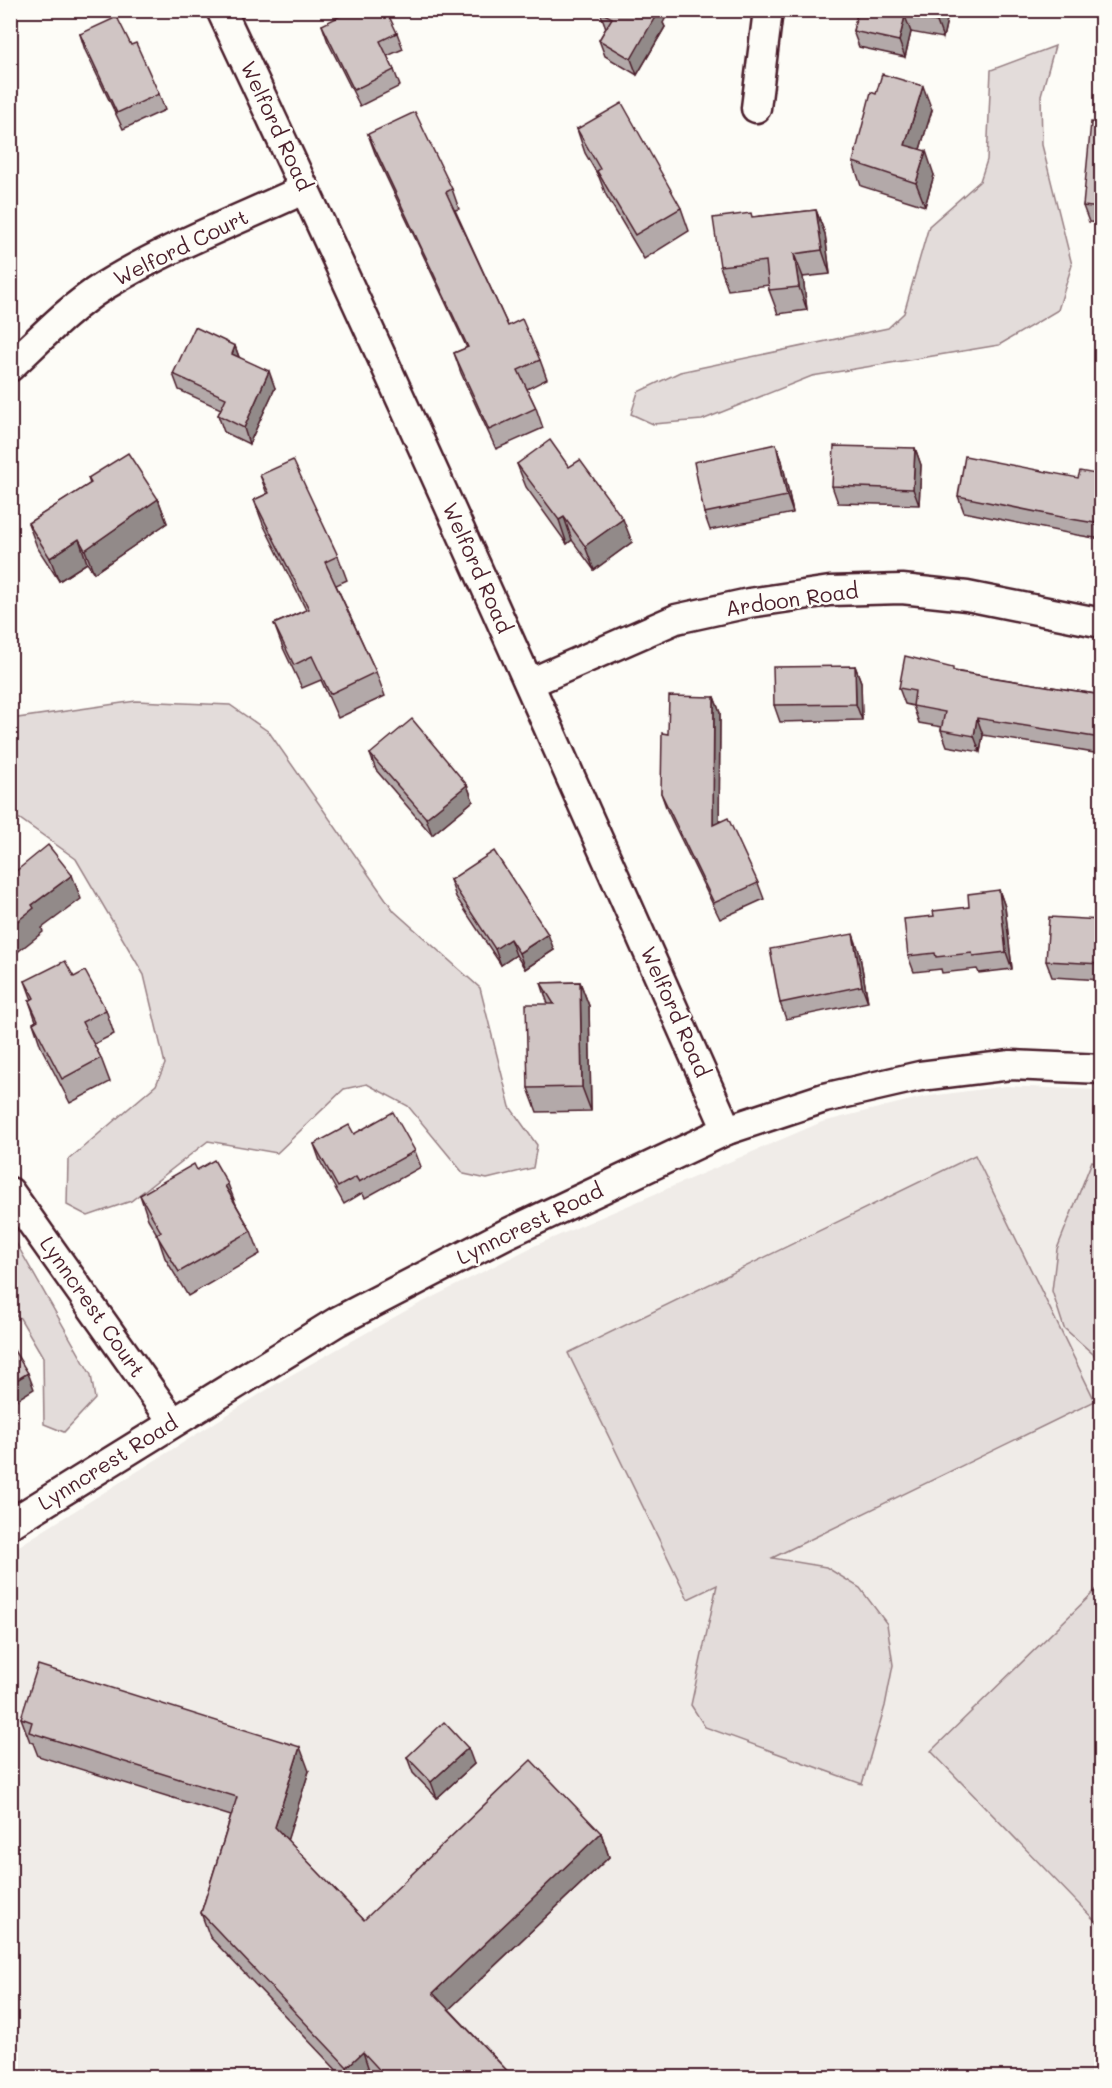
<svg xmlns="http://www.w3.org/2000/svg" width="1112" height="2088" font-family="Mali,sans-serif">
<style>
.built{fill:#f0ece8}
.green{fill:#e3dcda;stroke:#967e82;stroke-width:1.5}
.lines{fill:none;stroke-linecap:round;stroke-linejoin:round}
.minor-casing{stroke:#4a1f2b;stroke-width:33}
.minor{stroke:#fdfcf7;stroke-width:28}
.wall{fill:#b3a9a9;stroke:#4a1f2b;stroke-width:1.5}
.shaded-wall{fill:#928a89;stroke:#4a1f2b;stroke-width:1.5}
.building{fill:#d0c5c4;stroke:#4a1f2b;stroke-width:1.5}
.labels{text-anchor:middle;stroke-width:5;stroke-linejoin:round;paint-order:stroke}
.street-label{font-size:21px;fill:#4a1f2b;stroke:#fdfcf7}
</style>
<rect width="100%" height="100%" fill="#fdfcf7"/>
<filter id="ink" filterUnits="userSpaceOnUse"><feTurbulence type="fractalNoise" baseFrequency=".0167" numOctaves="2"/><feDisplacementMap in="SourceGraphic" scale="12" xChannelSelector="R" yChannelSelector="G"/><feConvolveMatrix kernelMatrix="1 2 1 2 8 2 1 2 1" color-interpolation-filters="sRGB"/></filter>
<g filter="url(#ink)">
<polygon class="built" points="1006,1086 1101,1090 1101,2077 11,2078 11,1551 284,1379 409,1309 534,1246 822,1122 923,1097"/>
<g class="green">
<polygon points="1055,46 1041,95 1042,145 1072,265 1058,310 999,345 812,376 702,420 653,424 631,414 638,392 680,372 888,328 904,313 929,226 980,181 987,160 991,70"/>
<polygon points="136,701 230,705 269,732 394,911 480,988 510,1107 537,1145 533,1168 487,1179 464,1174 408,1106 367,1084 344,1089 277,1153 208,1141 131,1201 88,1216 67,1205 68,1160 156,1085 165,1064 144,975 76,859 20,819 11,818 11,719"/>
<polygon points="975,1155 1095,1401 772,1558 826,1567 860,1588 887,1624 893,1665 885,1706 862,1784 705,1727 691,1705 717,1585 688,1599 568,1353"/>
<polygon points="1092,1161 1101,1164 1101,1361 1064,1328 1052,1291 1057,1249"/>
<polygon points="11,1234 91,1375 95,1399 64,1432 44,1424 43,1357 20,1318 11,1311"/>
<polygon points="1101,1585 1101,1927 931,1751"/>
</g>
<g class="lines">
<defs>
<g id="minor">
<path d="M221,10C396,381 561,755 727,1130"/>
<polyline points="756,108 768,10"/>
<path d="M10,367C40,339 69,308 104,286C167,247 238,220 305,189"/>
<polyline points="530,683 676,619 749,603 830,591 902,589 967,596 1102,623"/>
<polyline points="10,1192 173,1422"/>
<polyline points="10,1524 338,1321 506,1234 727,1130 824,1098 920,1076 1011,1065 1102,1069"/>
</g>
</defs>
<use href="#minor" class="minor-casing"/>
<use href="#minor" class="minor"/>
</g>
<g class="wall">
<polygon points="858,10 949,10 943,38 911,32 905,57 859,47 853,31"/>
<polygon points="600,12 663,23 665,27 637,75 605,56 599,40 606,28"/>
<polygon points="368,14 397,33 403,49 387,56 394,70 400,86 360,106 328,42 322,25"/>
<polygon points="80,34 131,45 159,94 165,110 123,129 85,50"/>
<polygon points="932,110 920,149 934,175 925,206 861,186 853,162"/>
<polygon points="1101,123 1101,223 1089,222 1083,206"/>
<polygon points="577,129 681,208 689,231 644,259 606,195 599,177 585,153"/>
<polygon points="368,134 452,189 459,209 455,210 508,326 540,360 547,379 527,389 536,408 543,428 496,449 461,373 454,353 467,348 375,153"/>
<polygon points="816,210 825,234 830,274 803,277 807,310 778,314 769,290 769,285 728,290 720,266 753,217"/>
<polygon points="235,346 239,357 275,388 249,444 224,432 218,415 221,409 179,390 173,374"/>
<polygon points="776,444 782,461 793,513 710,530 704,513"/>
<polygon points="915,448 921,465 919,505 838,503 832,486"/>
<polygon points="517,464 569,467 632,542 594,570 572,540 567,544 526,487"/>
<polygon points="260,475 338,556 347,580 336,585 376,672 385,696 338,718 321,680 302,688 283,648 274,624 306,610 263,524 254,500 267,494"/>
<polygon points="1101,475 1101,539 1077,535 964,512 958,496"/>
<polygon points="88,478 158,499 167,523 94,573 87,563 59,581 37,547 28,523 90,484"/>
<polygon points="855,666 861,682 862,720 780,722 774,705"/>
<polygon points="954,671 1101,695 1101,754 983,735 980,752 947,746 941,730 942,727 919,723 913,706 905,704 899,688"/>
<polygon points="714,697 720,713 719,822 758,883 764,899 720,919 667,810 661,793 668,734"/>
<polygon points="370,754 467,785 473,801 432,835 376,770"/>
<polygon points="450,880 554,950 525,969 516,955 501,965 456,897"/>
<polygon points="999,890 1005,907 1012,969 979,973 977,969 942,973 941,969 914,972 908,956 934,916 969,907"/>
<polygon points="1101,920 1101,980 1052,977 1046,961"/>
<polygon points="859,951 868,1002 786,1019 780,1003"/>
<polygon points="74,977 106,1010 114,1034 94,1044 101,1058 110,1082 70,1103 41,1047 33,1023 36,1021 29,1001 32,1000 25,981"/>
<polygon points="580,982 589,1006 591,1111 537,1112 528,1088 548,1004 541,983"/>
<polygon points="354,1134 415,1151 421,1167 365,1198 362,1193 344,1204 320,1161 314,1144"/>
<polygon points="197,1170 234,1201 251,1231 260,1254 188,1296 165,1258 157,1234 148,1219 140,1195"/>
<polygon points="21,1718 309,1771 287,1840 364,1920 601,1833 609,1857 449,2009 514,2078 373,2078 371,2076 370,2078 344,2078 210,1937 201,1913 231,1816 38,1756 33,1743 30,1742"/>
<polygon points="407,1757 474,1764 437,1798 413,1773"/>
</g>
<g class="shaded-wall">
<polygon points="656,10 670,10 663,23 665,27 637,75 631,59"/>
<polygon points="940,10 949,10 943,38 937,22"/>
<polygon points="905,16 911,32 905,57 899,41"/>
<polygon points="923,86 932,110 914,169 905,145"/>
<polygon points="926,151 934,175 925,206 916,183"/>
<polygon points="816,210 825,234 830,274 822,250"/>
<polygon points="794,254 803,277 807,310 799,287"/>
<polygon points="235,346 241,363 232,354"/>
<polygon points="269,371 275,388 249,444 244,428"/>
<polygon points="776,444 782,461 793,513 787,496"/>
<polygon points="915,448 921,465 919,505 913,489"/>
<polygon points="158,499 167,523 94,573 85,550"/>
<polygon points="564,517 572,540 567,544 559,520"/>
<polygon points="623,519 632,542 594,570 585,546"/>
<polygon points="79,539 87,563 59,581 50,558"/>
<polygon points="855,666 861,682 862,720 856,704"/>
<polygon points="714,697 720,713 719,841 713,825"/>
<polygon points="977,718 983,735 980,752 974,736"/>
<polygon points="467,785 473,801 432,835 426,818"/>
<polygon points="72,875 81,899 42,928 43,932 10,958 10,927 32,905"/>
<polygon points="999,890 1005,907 1012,969 1006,952"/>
<polygon points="548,934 554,950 525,969 519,953"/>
<polygon points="853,934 859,951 868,1002 862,986"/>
<polygon points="510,939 516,955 501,965 495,949"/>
<polygon points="580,982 589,1006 591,1111 582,1087"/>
<polygon points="228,1184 237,1207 225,1186"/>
<polygon points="28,1373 34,1389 10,1404 10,1384"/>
<polygon points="300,1747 309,1771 284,1851 275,1827"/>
<polygon points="468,1748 474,1764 437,1798 431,1782"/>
<polygon points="601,1833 609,1857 442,2016 433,1993"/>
<polygon points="363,2052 371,2076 370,2078 351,2078 347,2067"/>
</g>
<g class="building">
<polygon points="352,10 366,10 368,14 376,10 386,10 397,33 380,41 394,70 354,90 322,25"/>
<polygon points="601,10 659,10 631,59 599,40 612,18 600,12"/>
<polygon points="858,10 940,10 937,22 905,16 899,41 853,31"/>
<polygon points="117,17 131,45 136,43 159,94 117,113 80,34"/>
<polygon points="882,74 923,86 905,145 926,151 916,183 853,162 871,92 876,94"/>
<polygon points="622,103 681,208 635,235 597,171 600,169 577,129"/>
<polygon points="415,112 452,189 446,192 508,326 522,319 540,360 518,370 536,408 489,430 454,353 468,347 368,134"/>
<polygon points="1091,122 1101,123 1101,208 1083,206"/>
<polygon points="816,210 822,250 794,254 799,287 769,290 766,261 720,266 713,218 751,213 752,217"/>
<polygon points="195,327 235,346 232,354 269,371 244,428 218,415 226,398 173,374"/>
<polygon points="550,440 569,467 580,460 623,519 585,546 564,517 559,520 517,464"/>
<polygon points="776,444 787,496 704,513 694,462"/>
<polygon points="834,446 915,448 913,489 832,486"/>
<polygon points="128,453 158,499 85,550 79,539 50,558 28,523 91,483 88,478"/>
<polygon points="965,456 1078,478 1080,471 1101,475 1101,524 1071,519 958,496"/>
<polygon points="293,460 338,556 325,562 376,672 330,694 312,656 294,665 274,624 309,609 254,500 269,493 260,475"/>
<polygon points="905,656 953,668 953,671 1101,695 1101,738 977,718 974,736 941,730 945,712 913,706 915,691 899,688"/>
<polygon points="855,666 856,704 774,705 773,667"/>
<polygon points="669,696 714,697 713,825 728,818 758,883 714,903 661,793 662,733 668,734"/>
<polygon points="412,719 467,785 426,818 370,754"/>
<polygon points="48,845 72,875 32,905 34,908 10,927 10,876"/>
<polygon points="494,851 548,934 519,953 510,939 495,949 450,880"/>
<polygon points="999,890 1006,952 973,956 972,953 936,957 935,953 908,956 904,919 934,916 933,911 969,907 968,894"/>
<polygon points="1049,917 1101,920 1101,964 1046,961"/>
<polygon points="853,934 862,986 780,1003 770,949"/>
<polygon points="65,961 74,977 85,971 106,1010 82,1022 101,1058 62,1079 33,1023 38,1020 29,1001 34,998 25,981"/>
<polygon points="580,982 582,1087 528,1088 526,1004 554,1004 541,983"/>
<polygon points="393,1112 415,1151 359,1182 356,1177 338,1187 314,1144 349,1125 354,1134"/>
<polygon points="214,1160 228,1184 225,1186 251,1231 179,1272 156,1234 161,1232 140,1195 194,1164 197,1170"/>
<polygon points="10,1344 28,1373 10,1384"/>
<polygon points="38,1665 300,1747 275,1827 364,1920 531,1760 601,1833 433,1993 514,2078 387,2078 363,2052 347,2067 201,1913 237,1797 29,1732 32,1722 21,1718"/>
<polygon points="444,1722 468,1748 431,1782 407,1757"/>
</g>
</g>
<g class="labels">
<g class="street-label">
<text transform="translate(276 126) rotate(65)" y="7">Welford Road</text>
<text transform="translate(181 248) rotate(-26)" y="7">Welford Court</text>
<text transform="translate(477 568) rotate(66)" y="7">Welford Road</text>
<text transform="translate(792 600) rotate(-8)" y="7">Ardoon Road</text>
<text transform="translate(675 1012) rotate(66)" y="7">Welford Road</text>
<text transform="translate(530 1224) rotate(-26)" y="7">Lynncrest Road</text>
<text transform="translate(92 1307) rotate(55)" y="7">Lynncrest Court</text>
<text transform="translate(108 1463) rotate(-32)" y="7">Lynncrest Road</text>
</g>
</g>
<rect width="1112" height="2088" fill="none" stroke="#fdfcf7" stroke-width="36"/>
<rect x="18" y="18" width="1076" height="2052" fill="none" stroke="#4a1f2b" stroke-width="2" filter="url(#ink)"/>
</svg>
